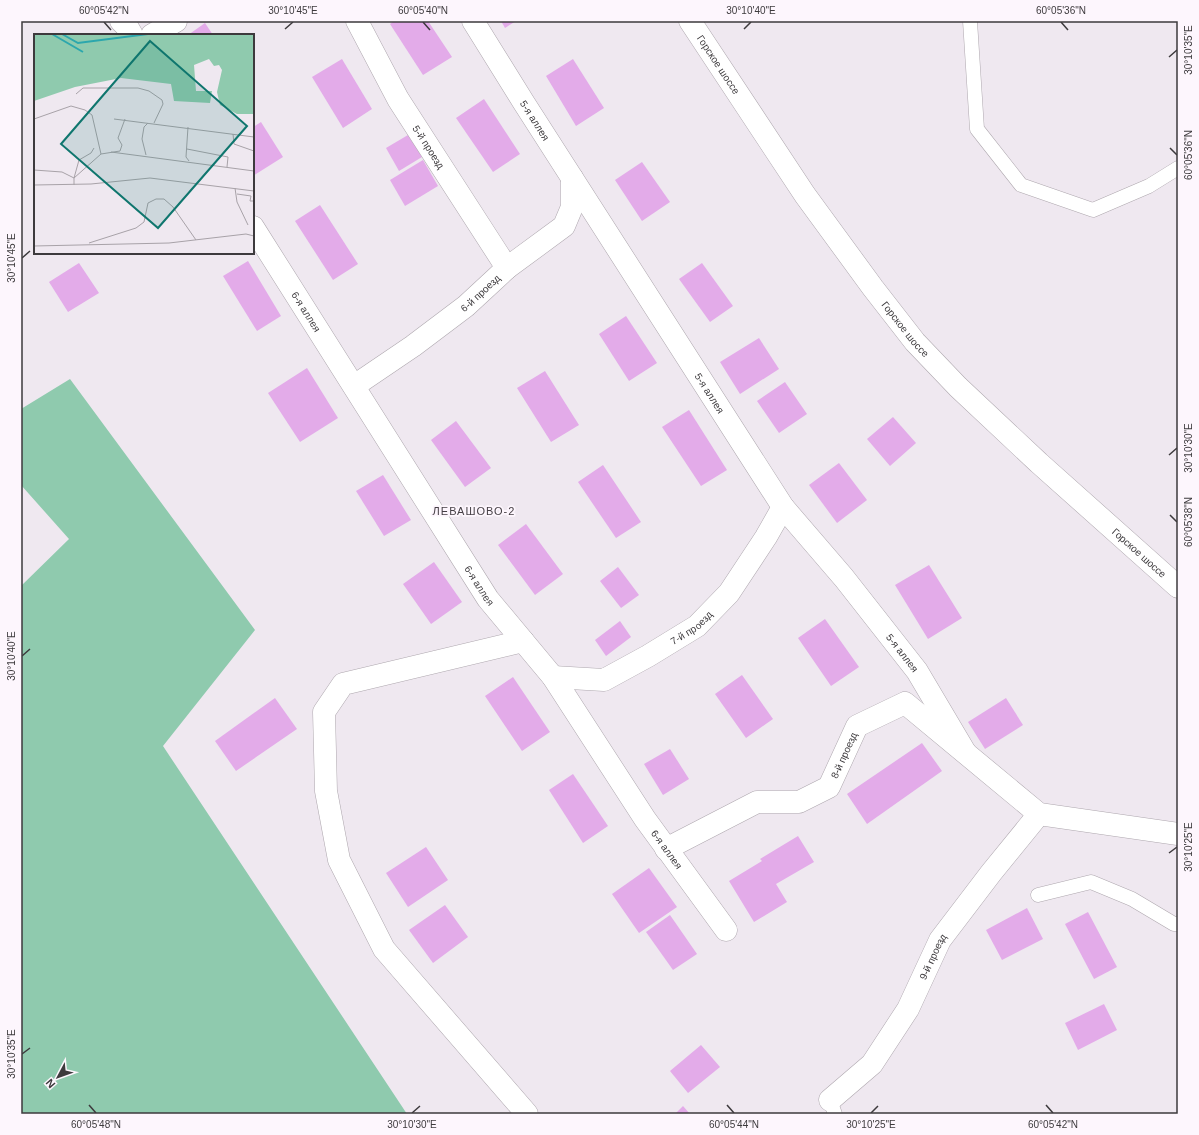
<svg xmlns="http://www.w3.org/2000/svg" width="1199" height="1135" font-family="Helvetica,sans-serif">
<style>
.green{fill:#8fcaae}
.building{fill:#e3abe9}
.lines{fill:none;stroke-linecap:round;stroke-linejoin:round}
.lane-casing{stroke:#aea7ae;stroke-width:15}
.street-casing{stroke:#aea7ae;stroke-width:23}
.secondary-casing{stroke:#aea7ae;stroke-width:23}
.lane{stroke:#fff;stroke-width:14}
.street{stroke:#fff;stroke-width:22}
.secondary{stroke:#fff;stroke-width:22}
.ticks{fill:none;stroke:#3d3a3d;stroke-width:1.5}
.labels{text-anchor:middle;stroke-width:3.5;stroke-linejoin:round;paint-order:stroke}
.street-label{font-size:10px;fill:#3d3a3d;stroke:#fdf6fd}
.neighbourhood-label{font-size:11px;letter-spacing:1px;fill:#464046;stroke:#fdf6fd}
.inset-river{fill:none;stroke:#2ca7ad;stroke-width:2}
.inset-road{fill:none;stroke:#a8a2a8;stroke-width:1}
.view{fill:#0f766e;fill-opacity:0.15;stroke:#0f766e;stroke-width:2}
.inset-edge{fill:none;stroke:#3d3a3d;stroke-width:2}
.neatline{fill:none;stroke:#3d3a3d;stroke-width:1.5}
.ticks-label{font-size:10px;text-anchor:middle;fill:#3d3a3d}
</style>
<rect width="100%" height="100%" fill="#efe8f0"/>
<polygon class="green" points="70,379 255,630 163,746 407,1114 21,1114 21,586 69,539 21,485 21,409"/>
<g class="building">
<polygon points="394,21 428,21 452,57 423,75 390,24"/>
<polygon points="501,21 516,21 505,28"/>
<polygon points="205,23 213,35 188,35"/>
<polygon points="342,59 372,109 343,128 312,77"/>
<polygon points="573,59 604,108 576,126 546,76"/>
<polygon points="484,99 520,154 493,172 456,118"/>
<polygon points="261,122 283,157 253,176 253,127"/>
<polygon points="408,135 422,157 399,171 386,148"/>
<polygon points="423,160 438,186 405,206 390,180"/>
<polygon points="642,162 670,202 642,221 615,180"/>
<polygon points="320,205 358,264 333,280 295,221"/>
<polygon points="248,261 281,316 257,331 223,276"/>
<polygon points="79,263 99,293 68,312 49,282"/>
<polygon points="702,263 733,306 710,322 679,279"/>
<polygon points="626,316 657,363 629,381 599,334"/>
<polygon points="759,338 779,369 740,394 720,362"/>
<polygon points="307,368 338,418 300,442 268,393"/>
<polygon points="545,371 579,425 551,442 517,388"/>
<polygon points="785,382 807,414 779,433 757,401"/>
<polygon points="689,410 727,470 701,486 662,427"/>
<polygon points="893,417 916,443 890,466 867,439"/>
<polygon points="456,421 491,468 465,487 431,440"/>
<polygon points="839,463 867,500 837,523 809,485"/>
<polygon points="603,465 641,522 616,538 578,482"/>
<polygon points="383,475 411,520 384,536 356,491"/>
<polygon points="526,524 563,574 535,595 498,545"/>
<polygon points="434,562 462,602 431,624 403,584"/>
<polygon points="929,565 962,618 928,639 895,585"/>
<polygon points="618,567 639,595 621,608 600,581"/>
<polygon points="825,619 859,667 831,686 798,638"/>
<polygon points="620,621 631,637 606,656 595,640"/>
<polygon points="742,675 773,719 746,738 715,694"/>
<polygon points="513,677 550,732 522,751 485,696"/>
<polygon points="275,698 297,729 236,771 215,741"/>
<polygon points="1006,698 1023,725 985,749 968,722"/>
<polygon points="922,743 942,771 867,824 847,794"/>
<polygon points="670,749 689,779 663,795 644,764"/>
<polygon points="573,774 608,826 583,843 549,790"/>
<polygon points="798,836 814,862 776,884 787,902 754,922 729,881 762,861 760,859"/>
<polygon points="426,847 448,880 408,907 386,873"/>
<polygon points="649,868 677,907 639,933 612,894"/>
<polygon points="445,905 468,937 433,963 409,930"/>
<polygon points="1027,908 1043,939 1002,960 986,930"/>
<polygon points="1088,912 1117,967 1094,979 1065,924"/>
<polygon points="670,915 697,954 673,970 646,932"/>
<polygon points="1104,1004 1117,1030 1078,1050 1065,1023"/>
<polygon points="701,1045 720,1067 688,1093 670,1071"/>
<polygon points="683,1106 690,1114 675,1114"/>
</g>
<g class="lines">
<defs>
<g id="lane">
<polyline points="970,21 977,129 1021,185 1093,210 1149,186 1178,168"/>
<polyline points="1038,895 1091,882 1132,899 1174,924 1178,924"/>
<polyline points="830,1100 835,1114"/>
</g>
<g id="street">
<polyline points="121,21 128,28 132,35"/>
<path id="s1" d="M357,21L398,99L507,268"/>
<path id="s2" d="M473,21L524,103L783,507L844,578L917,671L965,752"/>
<polyline points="152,35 176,21"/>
<path id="s3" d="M253,227L488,599L553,677L645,819L726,930"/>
<path id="s4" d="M354,386L413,346L466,306L507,268L564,226L572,207V178"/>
<polyline points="523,641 343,684 324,712 326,791 339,860 384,949 527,1114"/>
<path id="s5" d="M553,677L604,680L648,656L697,626L729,593L766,537L783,507"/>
<path id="s6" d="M666,849L757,802H799L829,787L857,726L905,703L1039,814L1178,834"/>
<path id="s7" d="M830,1100L872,1064L908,1009L940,940L991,873L1039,814"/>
</g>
<g id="secondary">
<path id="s8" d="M690,21L805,195L873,288L915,342L958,387L1039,463L1178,587"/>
</g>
</defs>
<use href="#lane" class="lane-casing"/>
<use href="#street" class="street-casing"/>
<use href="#secondary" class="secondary-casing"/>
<use href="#lane" class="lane"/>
<use href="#street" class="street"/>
<use href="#secondary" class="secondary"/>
</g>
<path class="ticks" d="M104,22L111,30M423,22L430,30M1061,22L1068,30M285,29L293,22M744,29L751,22M1169,57L1177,50M1170,148L1177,155M22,258L30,251M1169,455L1177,448M1170,515L1177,522M22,656L30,649M1169,853L1177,847M22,1054L30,1048M89,1105L96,1113M727,1105L734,1113M1046,1105L1053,1113M412,1113L420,1106M871,1113L878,1106"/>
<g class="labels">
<g class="street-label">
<text dy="4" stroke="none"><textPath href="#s8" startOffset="52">Горское шоссе</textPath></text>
<text dy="4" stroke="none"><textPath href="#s2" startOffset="117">5-я аллея</textPath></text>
<text dy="4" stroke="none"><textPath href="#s1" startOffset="145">5-й проезд</textPath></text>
<text dy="4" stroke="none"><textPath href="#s4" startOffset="157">6-й проезд</textPath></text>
<text dy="4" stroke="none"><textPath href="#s3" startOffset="100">6-я аллея</textPath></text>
<text dy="4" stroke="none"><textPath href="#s8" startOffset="376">Горское шоссе</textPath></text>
<text dy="4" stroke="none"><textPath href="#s2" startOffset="441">5-я аллея</textPath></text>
<text dy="4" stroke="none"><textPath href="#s8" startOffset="700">Горское шоссе</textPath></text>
<text dy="4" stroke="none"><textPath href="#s3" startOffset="424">6-я аллея</textPath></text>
<text dy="4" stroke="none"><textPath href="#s5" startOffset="153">7-й проезд</textPath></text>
<text dy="4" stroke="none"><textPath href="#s2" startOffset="765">5-я аллея</textPath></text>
<text dy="4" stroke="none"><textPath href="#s6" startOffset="213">8-й проезд</textPath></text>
<text dy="4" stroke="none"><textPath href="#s3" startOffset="748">6-я аллея</textPath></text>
<text dy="4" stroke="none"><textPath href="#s7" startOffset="179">9-й проезд</textPath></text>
</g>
<g class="neighbourhood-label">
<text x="474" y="515">ЛЕВАШОВО-2</text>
</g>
</g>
<g transform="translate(34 34)">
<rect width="220" height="220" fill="#efe8f0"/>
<path d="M0,0H220V80H203L186,71L183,58L188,36L185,31L180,32L175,25L160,31L162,57H178L176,69L140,67L137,50L87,44L41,53L0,67Z" fill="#8fcaae"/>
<path class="inset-river" d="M18,0L49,18M28,0L44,9L114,0"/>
<path class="inset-road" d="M42,60L49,54H104L115,57L128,66L129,70L120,89M0,85L37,72L51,76L58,81L67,120M80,85L220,103M154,93L152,123L155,127M199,100L200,110L220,117M153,115L194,123L193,133M77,118L220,137M112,121L108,105L110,93L114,89M0,136L28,138L40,144L45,126L57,119L60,114M0,151L57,150L116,144L220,157M40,151V144L67,120L86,117L88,111L84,104L91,85M201,154L203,168L214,191M203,160L217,162L216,167H220M55,209L102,194L110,188L114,169L122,165H130L139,173L162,206M0,212L135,209L212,200L220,202"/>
<path class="view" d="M116,7L213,92L124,194L27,110Z"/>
<rect width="220" height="220" class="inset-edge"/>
</g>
<rect width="1199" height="1135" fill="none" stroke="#fdf6fd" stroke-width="44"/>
<g transform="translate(58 1077) rotate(229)" stroke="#fdf6fd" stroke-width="3" paint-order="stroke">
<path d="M0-3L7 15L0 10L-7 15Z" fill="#3d3a3d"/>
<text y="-6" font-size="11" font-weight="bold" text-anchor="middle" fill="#3d3a3d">N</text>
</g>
<rect x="22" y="22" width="1155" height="1091" class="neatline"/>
<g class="ticks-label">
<text x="104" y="14">60°05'42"N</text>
<text x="293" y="14">30°10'45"E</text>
<text x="423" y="14">60°05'40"N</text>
<text x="751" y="14">30°10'40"E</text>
<text x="1061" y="14">60°05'36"N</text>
<text transform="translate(1188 50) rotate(-90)" y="4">30°10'35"E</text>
<text transform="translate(1188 155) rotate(-90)" y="4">60°05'36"N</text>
<text transform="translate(11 258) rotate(-90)" y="4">30°10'45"E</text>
<text transform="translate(1188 448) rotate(-90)" y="4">30°10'30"E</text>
<text transform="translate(1188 522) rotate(-90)" y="4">60°05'38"N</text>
<text transform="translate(11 656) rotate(-90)" y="4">30°10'40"E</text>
<text transform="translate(1188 847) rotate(-90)" y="4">30°10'25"E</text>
<text transform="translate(11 1054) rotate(-90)" y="4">30°10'35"E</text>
<text x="96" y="1128">60°05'48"N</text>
<text x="412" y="1128">30°10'30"E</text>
<text x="734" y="1128">60°05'44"N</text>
<text x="871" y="1128">30°10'25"E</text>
<text x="1053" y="1128">60°05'42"N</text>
</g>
</svg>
